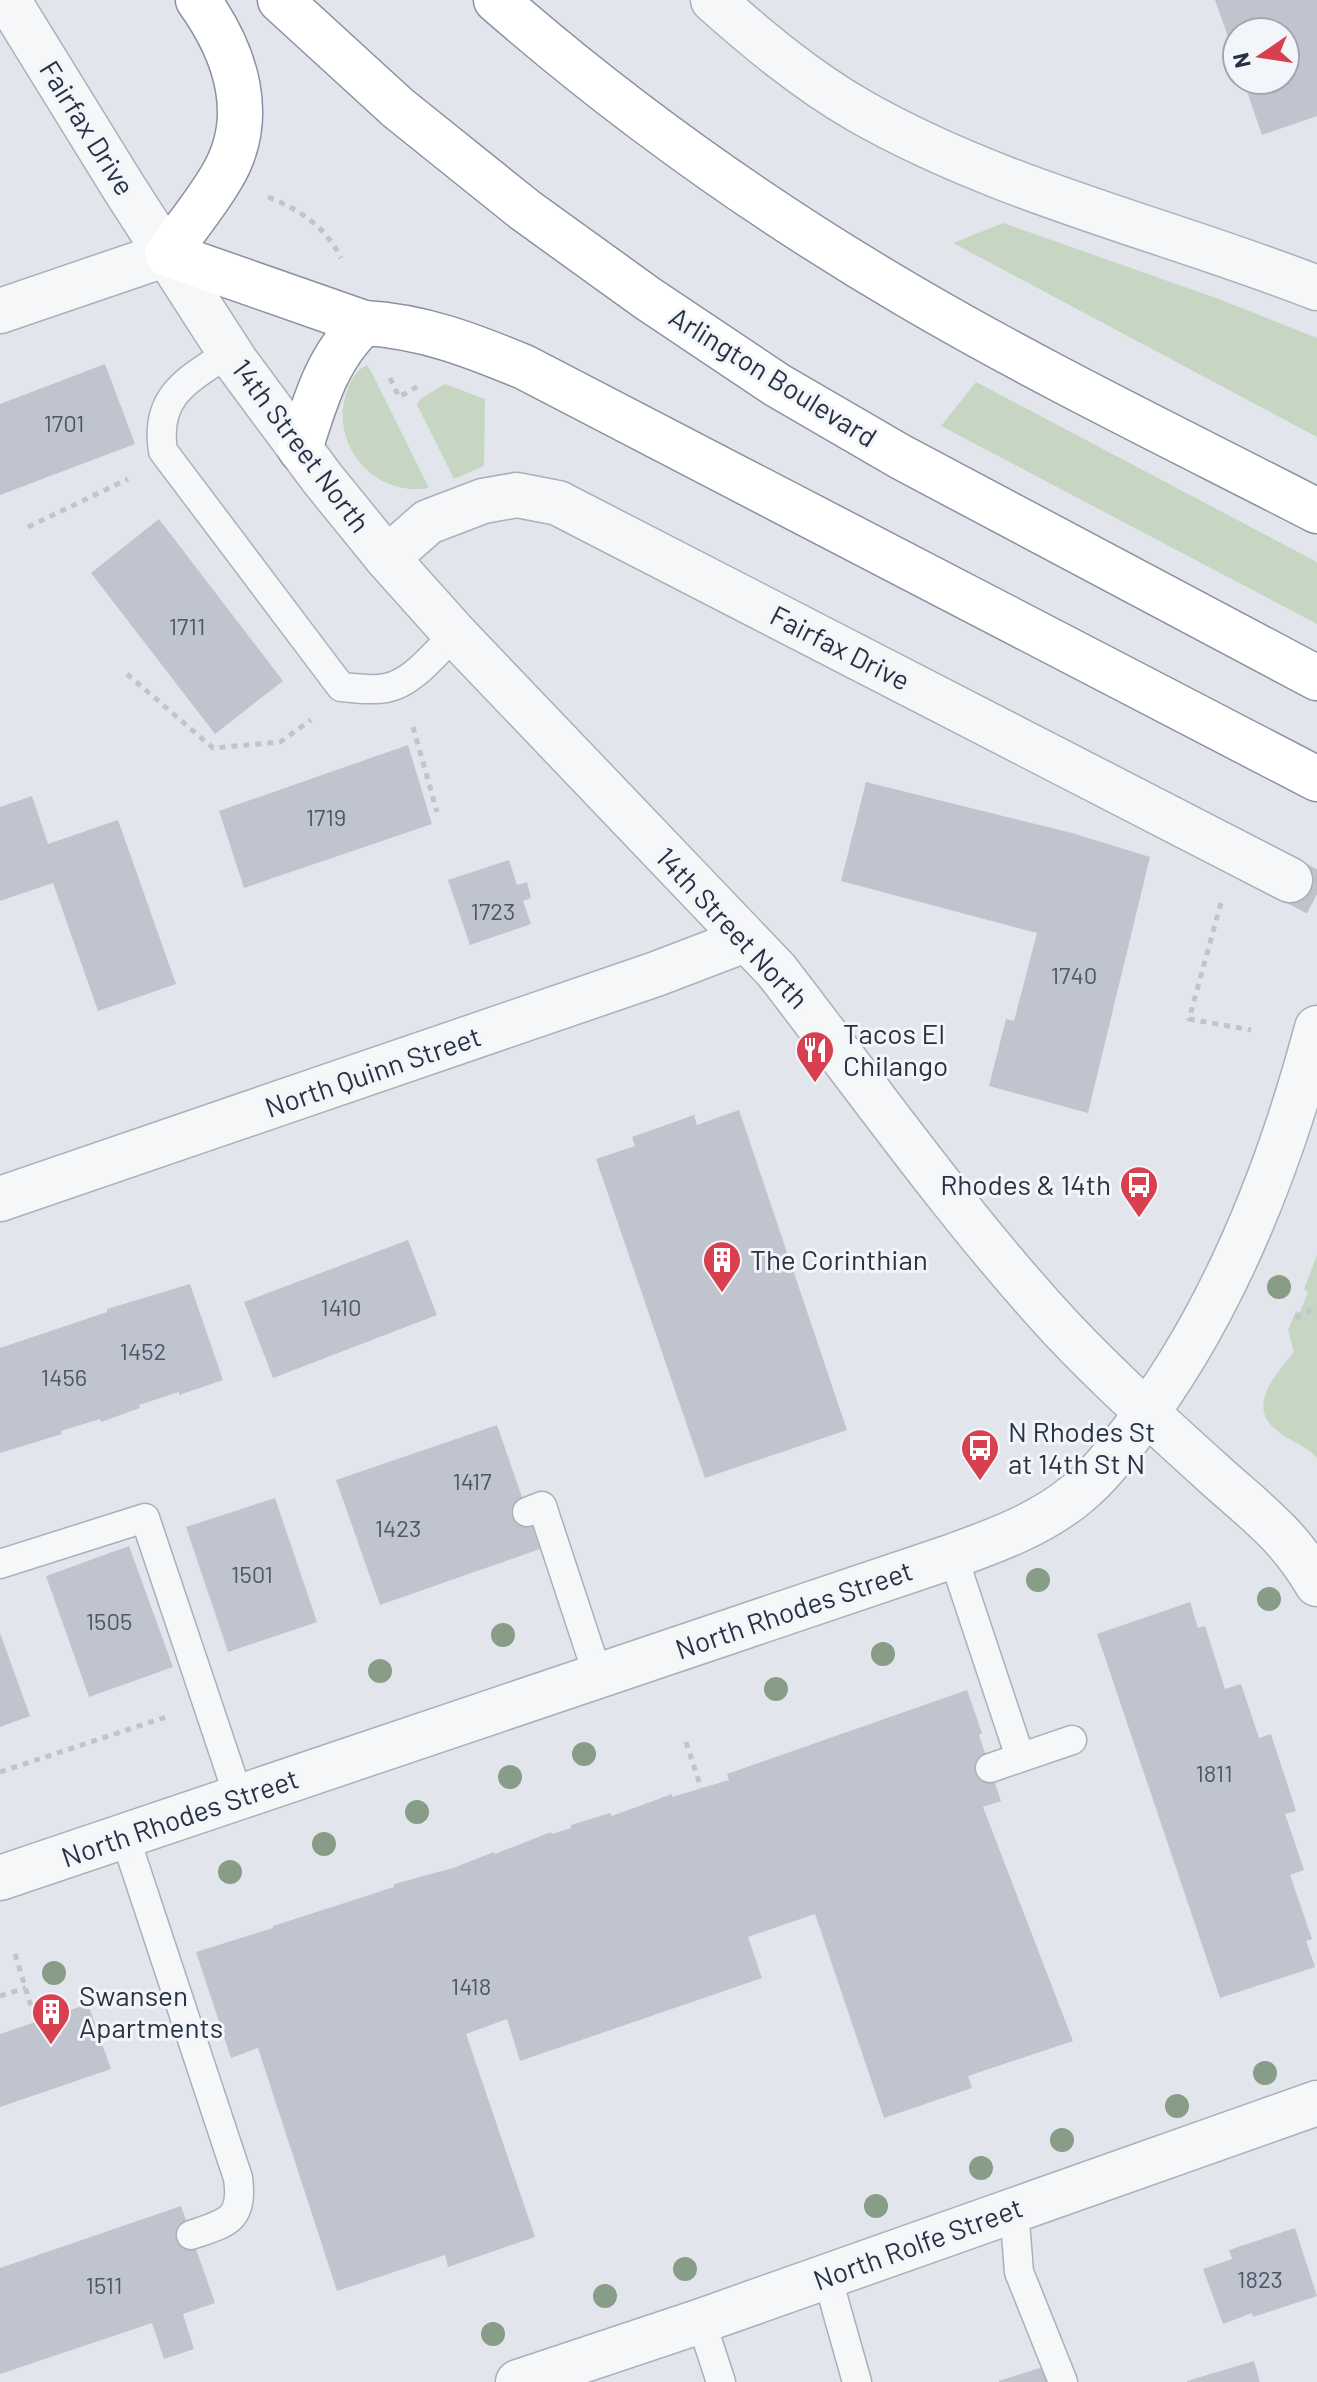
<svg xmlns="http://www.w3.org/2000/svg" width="1317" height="2382" font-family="Barlow,sans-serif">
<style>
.green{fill:#c7d6c3}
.building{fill:#bfc4cf}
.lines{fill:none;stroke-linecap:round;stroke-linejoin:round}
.minor-tunnel{stroke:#bdc2cb;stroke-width:44;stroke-dasharray:44 22;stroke-linecap:butt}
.service-casing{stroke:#aab0ba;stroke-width:31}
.minor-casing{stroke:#aab0ba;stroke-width:47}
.tertiary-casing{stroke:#aab0ba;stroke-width:47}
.trunk-casing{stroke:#8992a3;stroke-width:47}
.path{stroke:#c1c4ca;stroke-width:5;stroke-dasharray:6 6;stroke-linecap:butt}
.service{stroke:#f6f7f9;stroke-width:28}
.minor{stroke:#f6f7f9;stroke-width:44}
.tertiary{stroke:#f6f7f9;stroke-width:44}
.trunk{stroke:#fff;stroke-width:44}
.tree{fill:#879d87}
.labels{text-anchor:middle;stroke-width:6;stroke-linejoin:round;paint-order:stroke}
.number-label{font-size:24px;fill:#4e5668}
.street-label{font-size:28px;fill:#293245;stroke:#f2f5f9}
.poi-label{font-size:28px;fill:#293245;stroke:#f2f5f9;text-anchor:start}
</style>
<rect width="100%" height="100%" fill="#e2e6ec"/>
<g class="green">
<polygon points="1003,223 1219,299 1317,338 1317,437 953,243"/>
<path d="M367,365L373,375L429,488C372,498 327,441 348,388C353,377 356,370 367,365Z"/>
<polygon points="976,382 1317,562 1317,624 941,426"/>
<polygon points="445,384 485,399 484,466 454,479 417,405 420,399"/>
<path d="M1317,1255V1458C1305,1444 1288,1441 1275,1429C1246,1405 1278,1372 1294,1352L1288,1330L1296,1311L1300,1312L1308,1292L1304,1289Z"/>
</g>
<g class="building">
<polygon points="1215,0 1317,0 1317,116 1262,135 1243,80 1285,80 1285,32 1237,32 1237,62"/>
<polygon points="105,364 135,444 0,495 0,404"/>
<polygon points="159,519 283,681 215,734 91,573"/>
<polygon points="408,745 432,824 244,888 219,811"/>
<polygon points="866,782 1072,833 1150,857 1088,1113 989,1086 1006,1019 1014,1021 1037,933 841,881"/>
<polygon points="32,796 48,844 118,820 176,984 98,1011 53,883 0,901 0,807"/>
<polygon points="509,860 517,885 527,882 531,898 523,901 531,924 470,945 448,880"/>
<polygon points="739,1110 847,1430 705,1478 596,1159 635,1146 632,1137 694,1115 697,1125"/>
<polygon points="408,1240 437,1315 273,1378 244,1302"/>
<polygon points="190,1284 223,1380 179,1395 179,1392 139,1405 140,1408 101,1422 100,1419 61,1431 62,1434 0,1453 0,1348 107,1312 107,1309"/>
<polygon points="497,1425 540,1549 380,1605 336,1480"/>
<polygon points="275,1498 317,1622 228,1652 186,1527"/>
<polygon points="129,1546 173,1667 89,1697 46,1576"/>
<polygon points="1190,1602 1198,1628 1205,1626 1225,1689 1241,1684 1259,1738 1271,1734 1296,1811 1285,1814 1304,1870 1290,1875 1312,1939 1306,1941 1315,1967 1220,1998 1097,1634"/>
<polygon points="0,1633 30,1716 0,1727"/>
<polygon points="967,1690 982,1733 979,1735 1001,1801 983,1807 1073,2041 968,2076 972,2088 884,2118 815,1914 748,1937 762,1978 520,2061 507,2019 466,2034 535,2237 448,2267 445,2255 337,2291 258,2048 231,2058 196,1952 273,1928 273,1926 394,1887 394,1884 453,1868 494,1852 495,1854 551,1832 552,1834 571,1828 571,1825 610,1813 612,1816 672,1794 672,1797 729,1780 727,1774"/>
<polygon points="88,2004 111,2069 0,2107 0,2034"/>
<polygon points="181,2206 215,2303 183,2314 194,2349 164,2359 152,2323 0,2374 0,2268"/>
<polygon points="1295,2228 1317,2296 1253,2317 1252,2313 1223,2324 1203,2269 1232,2259 1229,2250"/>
<polygon points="1254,2361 1260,2382 1187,2382 1187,2381"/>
<polygon points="1046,2366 1052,2382 999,2382 999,2381"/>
</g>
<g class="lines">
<polyline class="minor-tunnel" points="1290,880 1317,894"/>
<defs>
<g id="service">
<path d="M230,352C189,379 154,395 163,451L341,687C356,688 371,691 386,688C413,683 435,653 455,634"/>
<polyline points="527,1512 542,1506 598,1676"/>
<polyline points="953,1556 1020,1757"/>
<polyline points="0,1564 145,1518 239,1798"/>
<polyline points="990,1768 1072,1740"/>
<path d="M125,1837L238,2178C244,2221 226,2223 191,2235"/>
<polyline points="1014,2209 1019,2272 1063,2382"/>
<polyline points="827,2276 857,2382"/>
<polyline points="701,2321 721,2382"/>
</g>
<g id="minor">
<polyline points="0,311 167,254"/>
<polyline points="387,558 428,522 483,501 517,495 558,503 1290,880"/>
<polyline points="0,1199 656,974 745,940"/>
<polyline points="518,2382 701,2321 1317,2103"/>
</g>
<g id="tertiary">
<path d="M8,0L124,188L236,362L322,478L387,558L455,634L776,970C869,1090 957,1215 1060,1327C1108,1378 1162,1427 1214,1474C1256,1512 1288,1534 1317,1584"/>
<path d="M713,0C758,40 806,80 858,110C999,191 1166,229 1317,288"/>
<path d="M0,1878L953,1556C997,1540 1041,1524 1077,1494C1098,1477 1114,1456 1130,1435C1222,1317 1279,1171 1317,1028"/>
</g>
<g id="trunk">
<path d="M198,0C236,53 258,118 221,178C205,205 185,229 167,254L364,323C422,326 471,345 524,367L1317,779"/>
<polyline points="280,0 398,108 525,210 647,298 777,385 901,457 1317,678"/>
<path d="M496,0C623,111 764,211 909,296C1042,374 1181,441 1317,511"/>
<path d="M300,449C315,402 327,357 364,323"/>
</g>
</defs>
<use href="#service" class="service-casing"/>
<use href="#minor" class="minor-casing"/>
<use href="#tertiary" class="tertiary-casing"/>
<use href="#trunk" class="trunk-casing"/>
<g class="path">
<path d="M268,197C300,210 325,226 341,258"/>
<polyline points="390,378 399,397 420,385"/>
<polyline points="28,527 128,479"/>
<polyline points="127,674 213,748 280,742 311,720"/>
<polyline points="413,727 437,812"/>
<polyline points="1221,903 1189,1019 1251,1030"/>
<polyline points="1296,1318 1317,1307"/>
<polyline points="686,1742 701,1788"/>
<polyline points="0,1772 166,1717"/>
<polyline points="15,1954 36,2022"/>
<polyline points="0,1996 26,1988"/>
</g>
<use href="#service" class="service"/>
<use href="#minor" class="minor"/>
<use href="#tertiary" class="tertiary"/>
<use href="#trunk" class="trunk"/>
</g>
<g class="tree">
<circle cx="1279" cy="1287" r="12"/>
<circle cx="1038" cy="1580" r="12"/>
<circle cx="1269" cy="1599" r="12"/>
<circle cx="503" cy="1635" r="12"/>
<circle cx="883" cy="1654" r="12"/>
<circle cx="380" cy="1671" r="12"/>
<circle cx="776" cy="1689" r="12"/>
<circle cx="584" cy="1754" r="12"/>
<circle cx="510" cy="1777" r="12"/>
<circle cx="417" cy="1812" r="12"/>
<circle cx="324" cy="1844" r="12"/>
<circle cx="230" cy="1872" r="12"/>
<circle cx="54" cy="1973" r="12"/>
<circle cx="1265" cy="2073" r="12"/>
<circle cx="1177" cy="2106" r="12"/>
<circle cx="1062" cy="2140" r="12"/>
<circle cx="981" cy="2168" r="12"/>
<circle cx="876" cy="2206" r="12"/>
<circle cx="685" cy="2269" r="12"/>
<circle cx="605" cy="2296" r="12"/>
<circle cx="493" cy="2334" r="12"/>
</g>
<defs>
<symbol id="restaurant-pin" viewBox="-11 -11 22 30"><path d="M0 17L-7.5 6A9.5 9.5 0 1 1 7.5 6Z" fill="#d84050" stroke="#f2f5f9"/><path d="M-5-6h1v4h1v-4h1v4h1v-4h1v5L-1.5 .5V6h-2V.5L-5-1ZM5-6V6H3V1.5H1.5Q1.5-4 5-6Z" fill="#fff"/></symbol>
<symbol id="bus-pin" viewBox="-11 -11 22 30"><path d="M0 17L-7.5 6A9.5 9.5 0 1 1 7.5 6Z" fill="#d84050" stroke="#f2f5f9"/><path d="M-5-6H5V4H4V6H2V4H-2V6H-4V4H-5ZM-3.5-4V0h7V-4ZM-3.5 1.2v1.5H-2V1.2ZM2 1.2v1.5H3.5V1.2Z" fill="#fff"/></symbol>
<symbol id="building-pin" viewBox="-11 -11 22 30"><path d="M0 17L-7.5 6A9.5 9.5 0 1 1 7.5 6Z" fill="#d84050" stroke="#f2f5f9"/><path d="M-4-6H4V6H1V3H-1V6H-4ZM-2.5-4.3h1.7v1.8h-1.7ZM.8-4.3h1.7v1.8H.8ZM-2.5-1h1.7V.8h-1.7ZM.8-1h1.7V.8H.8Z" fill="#fff"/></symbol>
</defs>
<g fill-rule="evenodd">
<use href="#restaurant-pin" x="793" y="1028" width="44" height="60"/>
<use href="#bus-pin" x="1117" y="1163" width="44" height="60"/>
<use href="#building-pin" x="700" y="1238" width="44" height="60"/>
<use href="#bus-pin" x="958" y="1426" width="44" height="60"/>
<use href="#building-pin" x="29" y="1990" width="44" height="60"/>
</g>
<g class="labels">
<g class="number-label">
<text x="64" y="432">1701</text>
<text x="187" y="635">1711</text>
<text x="326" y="826">1719</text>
<text x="493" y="920">1723</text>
<text x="1074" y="984">1740</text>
<text x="341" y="1316">1410</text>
<text x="143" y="1360">1452</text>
<text x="64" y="1386">1456</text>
<text x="472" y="1490">1417</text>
<text x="398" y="1537">1423</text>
<text x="252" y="1583">1501</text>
<text x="109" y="1630">1505</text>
<text x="1214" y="1782">1811</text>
<text x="471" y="1995">1418</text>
<text x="1260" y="2288">1823</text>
<text x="104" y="2294">1511</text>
</g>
<g class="street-label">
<text transform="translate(87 128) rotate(58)" y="10">Fairfax Drive</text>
<text transform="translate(773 377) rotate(32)" y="10">Arlington Boulevard</text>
<text transform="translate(301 446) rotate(53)" y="10">14th Street North</text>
<text transform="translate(840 648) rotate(27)" y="10">Fairfax Drive</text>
<text transform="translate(732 928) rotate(47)" y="10">14th Street North</text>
<text transform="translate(373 1072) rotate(-19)" y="10">North Quinn Street</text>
<text transform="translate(794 1610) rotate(-19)" y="10">North Rhodes Street</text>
<text transform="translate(180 1818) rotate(-19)" y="10">North Rhodes Street</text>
<text transform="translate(918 2244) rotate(-20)" y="10">North Rolfe Street</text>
</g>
<g class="poi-label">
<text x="843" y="1044">Tacos El<tspan x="843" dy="32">Chilango</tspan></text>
<text x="1111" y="1195" text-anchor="end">Rhodes &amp; 14th</text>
<text x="750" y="1270">The Corinthian</text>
<text x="1008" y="1442">N Rhodes St<tspan x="1008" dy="32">at 14th St N</tspan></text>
<text x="79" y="2006">Swansen<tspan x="79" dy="32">Apartments</tspan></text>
</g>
</g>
<g transform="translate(1261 56) rotate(257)"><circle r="38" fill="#f2f5f9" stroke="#a2a7b1" stroke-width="2"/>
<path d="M0-6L14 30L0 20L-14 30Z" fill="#d84050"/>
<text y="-12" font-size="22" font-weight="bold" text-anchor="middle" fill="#293245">N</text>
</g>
</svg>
